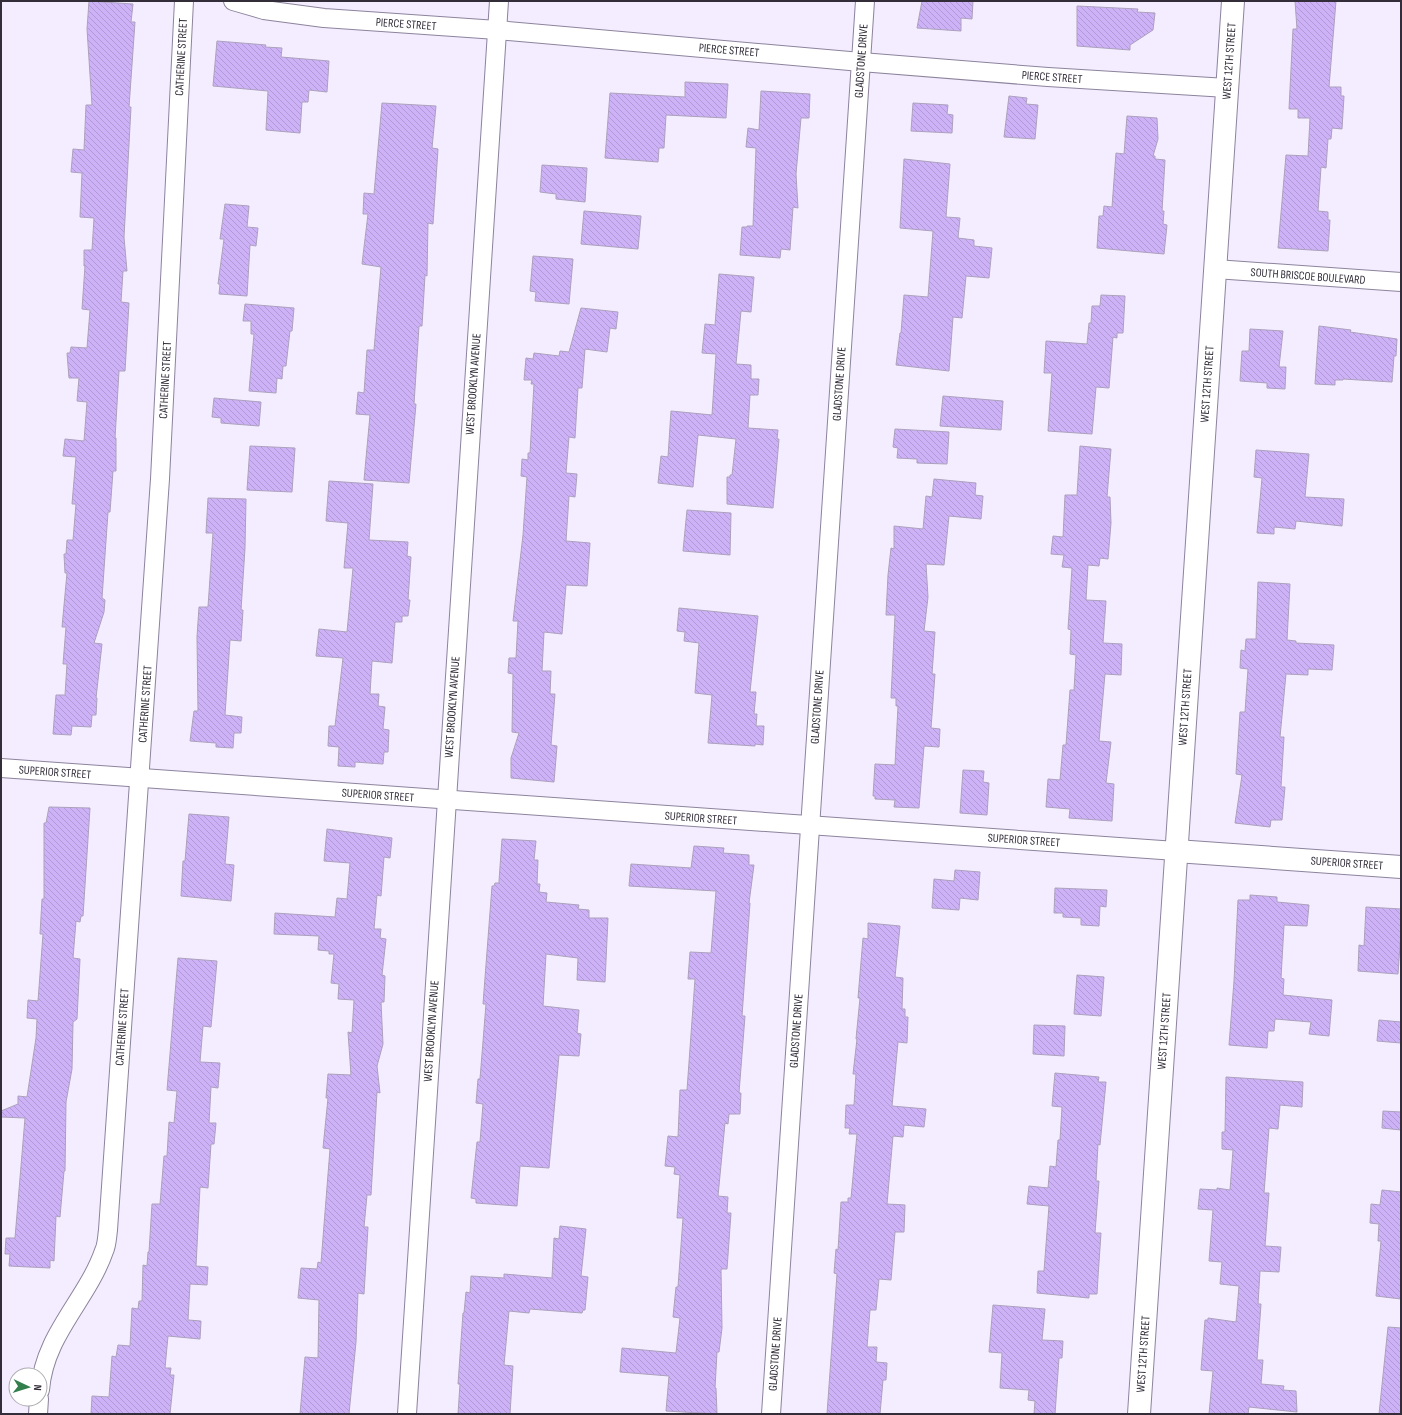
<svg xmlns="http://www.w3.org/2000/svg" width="1402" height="1415" font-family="'Sofia Sans Condensed',sans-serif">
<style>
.building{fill:url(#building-back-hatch);stroke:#aca1bd}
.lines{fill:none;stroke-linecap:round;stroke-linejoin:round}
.street-casing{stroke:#8d839d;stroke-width:20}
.secondary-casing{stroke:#8d839d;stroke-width:24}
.street{stroke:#fff;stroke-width:18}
.secondary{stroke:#fff;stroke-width:22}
.labels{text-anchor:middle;stroke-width:3;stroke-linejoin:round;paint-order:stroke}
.street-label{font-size:12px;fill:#322d39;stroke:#fff}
</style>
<defs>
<pattern id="building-back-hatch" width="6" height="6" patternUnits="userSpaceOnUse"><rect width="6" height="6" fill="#ceb2f7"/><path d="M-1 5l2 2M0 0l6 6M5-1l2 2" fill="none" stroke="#b199d4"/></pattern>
</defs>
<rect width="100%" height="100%" fill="#f3edff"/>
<g class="building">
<polygon points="89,1 133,4 131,22 135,22 129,107 131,107 124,237 127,271 123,271 121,302 129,303 125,371 119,371 115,438 116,438 116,471 113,471 110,512 108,512 102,598 105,600 104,612 94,643 102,644 96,698 97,698 96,715 92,715 91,727 72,726 71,735 53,734 56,695 65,695 67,664 63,664 66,627 62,627 67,573 65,573 64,554 66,554 67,540 73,540 76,504 72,504 76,457 63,456 65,439 84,441 87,402 77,401 79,378 69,378 67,353 70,353 71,347 87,348 90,310 82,309 85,266 84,266 84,250 92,250 94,218 80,217 82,173 71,172 73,149 84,150 86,105 92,105 87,29"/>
<polygon points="922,1 973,1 972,19 961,18 961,31 917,28"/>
<polygon points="1295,1 1336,1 1329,87 1341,87 1341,96 1344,96 1342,129 1332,128 1331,139 1328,139 1326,168 1321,167 1318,211 1328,212 1328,220 1330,220 1328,251 1278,248 1286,155 1308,156 1310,118 1298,118 1298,109 1289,109 1293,29 1297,29"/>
<polygon points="1077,6 1138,9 1137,12 1155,13 1153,30 1130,45 1130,50 1077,46"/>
<polygon points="217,41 266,45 265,47 282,48 281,57 329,61 327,92 309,90 308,102 302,102 300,133 266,130 268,91 213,86"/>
<polygon points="685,82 728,84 726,118 666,115 664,148 659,148 658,162 605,158 610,93 685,97"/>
<polygon points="761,91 810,94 809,118 801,118 796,174 798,208 793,207 790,250 781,249 780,258 740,255 742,227 747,227 747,226 753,226 756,148 746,147 748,128 759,130"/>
<polygon points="1009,96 1027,98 1026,104 1038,105 1035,139 1004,137"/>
<polygon points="382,103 436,106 432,148 438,149 433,224 428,223 427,276 425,275 422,326 419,326 414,404 416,404 409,483 364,480 370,415 356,414 358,392 364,393 367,350 374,350 381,267 362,264 368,214 363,214 364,193 374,194"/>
<polygon points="913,103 948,105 947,114 953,115 952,133 911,131"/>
<polygon points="1127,116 1157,118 1158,139 1153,156 1155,156 1155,159 1165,160 1162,211 1164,211 1163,224 1167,225 1164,254 1097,248 1099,216 1103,216 1104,206 1112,207 1116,153 1124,154"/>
<polygon points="904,159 950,164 946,217 960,218 958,238 974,240 974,246 992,248 989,278 966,276 962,318 953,317 949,371 896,365 900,333 901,333 904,295 928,297 933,231 900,228"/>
<polygon points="542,165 587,168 585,202 556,199 556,194 540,192"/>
<polygon points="225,204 249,206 247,227 258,228 256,246 250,245 247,296 219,294 220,284 218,284 224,239 220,239"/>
<polygon points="584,211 641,216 638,249 581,244"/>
<polygon points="533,256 573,259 569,304 535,301 536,292 530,291"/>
<polygon points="719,274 754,277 751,312 741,311 736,364 751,365 751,379 759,379 758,395 750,395 748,428 778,430 777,439 779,439 773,508 727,504 727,477 730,477 730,475 732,475 736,439 698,435 693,487 658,483 661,456 668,457 671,411 712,415 716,354 702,353 705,324 715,325"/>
<polygon points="1101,295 1125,296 1123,333 1117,333 1117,338 1113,337 1109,388 1096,387 1092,434 1048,431 1052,373 1044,373 1046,341 1087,344 1089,323 1091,323 1092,306 1100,306"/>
<polygon points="245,304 294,308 292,331 290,331 286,366 283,366 282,379 277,378 276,393 249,391 254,334 251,334 251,321 243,321"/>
<polygon points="581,308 618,312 616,329 610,328 607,352 585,349 582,388 578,388 575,438 569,437 566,473 577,474 575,497 569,496 566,541 590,543 587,586 566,585 562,634 544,632 542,671 551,671 550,694 555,694 551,745 557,746 554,782 511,778 511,758 519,733 512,732 513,674 508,673 509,658 516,658 518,621 513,621 523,535 527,477 521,476 522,459 528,460 528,453 530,453 534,384 531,384 532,380 524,380 526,358 533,359 534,353 559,356 560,351 569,352"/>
<polygon points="1319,326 1351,330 1350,332 1397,339 1396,356 1394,356 1392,382 1343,379 1343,380 1335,380 1335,385 1315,384"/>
<polygon points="1250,329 1283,331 1279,367 1286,367 1285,389 1267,388 1267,383 1240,381 1242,351 1249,351"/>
<polygon points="943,396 1003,401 1001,430 940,426"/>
<polygon points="214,398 261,402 259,426 221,423 221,418 212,417"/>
<polygon points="895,429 949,432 947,464 917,463 917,459 897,458 898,448 893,447"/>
<polygon points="250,446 295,448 292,492 247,490"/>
<polygon points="1080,446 1111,449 1107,497 1110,497 1111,523 1108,559 1100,558 1099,566 1088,565 1086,600 1106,601 1103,643 1122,644 1121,675 1105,674 1099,741 1111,742 1106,783 1114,784 1112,821 1069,818 1070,809 1046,807 1048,779 1060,780 1063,745 1066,745 1070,690 1074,690 1076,655 1070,654 1071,630 1068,629 1072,568 1062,567 1064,555 1051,554 1053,536 1063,537 1065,495 1077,495"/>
<polygon points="1256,450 1309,454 1305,497 1344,499 1342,526 1296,521 1295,529 1274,527 1274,534 1257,533 1262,478 1254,477"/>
<polygon points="934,479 976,483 975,495 983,496 981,519 949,516 944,565 926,564 928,597 924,631 935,632 932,674 935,674 931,728 940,729 939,747 924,746 919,808 894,807 895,800 875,799 875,796 873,796 875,764 895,765 898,706 896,706 896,698 891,698 895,615 886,615 888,575 891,548 894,549 894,526 923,529 926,496 932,497"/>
<polygon points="329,481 373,484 369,540 408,542 407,556 411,557 408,600 410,600 408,616 402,616 402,622 395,622 392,663 372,661 370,694 379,694 378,706 385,707 383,729 389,730 388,752 384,752 383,764 355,762 355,767 338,766 339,747 328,746 329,726 335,726 343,658 316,656 319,629 347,632 353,568 344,568 348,523 326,521"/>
<polygon points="208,498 246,499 245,548 241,610 243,610 241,641 230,640 225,715 242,717 241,733 234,733 233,748 216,747 216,743 190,741 194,711 198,711 197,637 199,607 208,607 213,533 206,533"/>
<polygon points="687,510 731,513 730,555 683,551"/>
<polygon points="1258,582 1290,584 1287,640 1296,641 1296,643 1334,645 1332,670 1308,669 1308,675 1286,674 1280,737 1284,737 1281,787 1285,787 1282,820 1271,820 1270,827 1235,823 1242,775 1236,774 1240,712 1245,712 1248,669 1240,668 1241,650 1245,651 1246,639 1256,639"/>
<polygon points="679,608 758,616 750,692 756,692 754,714 757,714 756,726 764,726 763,745 755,744 755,746 708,743 712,695 695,693 699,643 684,641 685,632 677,631"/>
<polygon points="963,770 984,771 983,782 989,783 987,815 960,813"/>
<polygon points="49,807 90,808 83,916 81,916 80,922 76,921 73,958 80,959 77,1019 73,1022 72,1069 66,1102 65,1171 64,1171 60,1217 56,1216 54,1261 50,1260 50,1268 9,1266 10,1254 5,1254 6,1238 15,1238 25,1118 1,1117 1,1111 18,1104 18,1096 27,1097 36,1038 37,1019 27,1018 28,1000 38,1001 43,934 40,934 42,899 44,899 44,823 46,823"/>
<polygon points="189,814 229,817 225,864 234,865 231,901 181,896 183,861 185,861"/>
<polygon points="327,829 392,838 390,858 384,857 381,896 377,895 374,929 381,929 380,938 386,939 382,975 385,976 384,1002 381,1002 383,1044 377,1066 380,1093 377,1092 371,1195 367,1195 364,1227 368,1227 364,1294 358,1293 356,1342 349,1414 300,1414 305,1357 318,1358 319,1300 298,1298 301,1268 317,1269 318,1262 321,1263 330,1149 323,1148 328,1098 326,1098 328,1074 351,1075 348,1032 352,1033 354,1000 338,999 339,984 331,983 334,954 329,954 329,951 318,950 319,936 274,934 275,913 335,917 337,898 347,899 350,863 324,861"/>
<polygon points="502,839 536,841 534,860 538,860 537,884 540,884 539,892 547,893 546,902 579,905 578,909 589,910 589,918 608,918 605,982 577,980 578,958 546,954 543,1006 579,1010 577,1033 581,1034 579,1056 559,1055 549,1168 520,1166 517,1206 476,1203 476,1199 471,1198 477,1142 480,1142 483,1104 476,1103 478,1079 480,1079 486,1004 483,1004 492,886 494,886 495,883 499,883 499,881"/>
<polygon points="694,846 724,848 723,853 749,855 749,865 754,865 749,903 750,903 742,1016 745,1016 739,1093 741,1093 740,1114 729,1114 728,1124 725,1123 718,1196 728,1197 727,1213 731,1213 727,1269 721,1269 722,1328 719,1352 717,1352 715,1388 716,1388 717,1414 666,1411 669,1376 620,1372 622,1348 676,1353 680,1318 673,1317 676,1287 678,1287 683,1218 677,1218 680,1175 674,1174 675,1167 665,1166 668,1136 678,1137 680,1090 687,1090 695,979 688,979 690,952 711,953 716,891 629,886 631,864 691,868"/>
<polygon points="955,870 980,872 978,900 960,898 959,910 932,908 934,879 954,881"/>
<polygon points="1055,888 1107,890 1106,907 1100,906 1099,926 1081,925 1081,918 1063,917 1063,913 1054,913"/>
<polygon points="1250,895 1277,897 1277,902 1309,905 1307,926 1284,925 1281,978 1284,979 1283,995 1332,1000 1329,1036 1309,1034 1311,1022 1275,1019 1274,1031 1268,1031 1267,1048 1229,1045 1234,981 1238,900 1250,900"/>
<polygon points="1366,907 1401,909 1401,931 1398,974 1358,971 1359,945 1364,946"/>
<polygon points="868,923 900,926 895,977 903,978 902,1009 905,1009 905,1017 908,1017 907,1043 898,1042 892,1106 926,1109 924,1127 904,1125 903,1137 893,1136 887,1204 905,1205 904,1232 895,1232 891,1280 879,1279 876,1310 870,1310 867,1347 877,1347 876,1362 887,1363 886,1380 883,1380 880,1414 827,1414 837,1274 834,1273 836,1249 838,1250 841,1202 848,1202 848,1198 851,1198 857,1134 849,1134 850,1128 845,1128 846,1105 854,1105 856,1074 853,1074 857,1039 856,1039 860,998 858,998 863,938 868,939"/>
<polygon points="178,958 217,961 211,1027 203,1026 200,1062 220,1063 218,1088 211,1087 209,1123 216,1123 214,1144 211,1144 208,1188 200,1187 196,1266 208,1267 207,1285 190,1284 188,1320 201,1321 200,1339 168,1336 165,1368 171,1368 170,1375 174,1375 170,1414 91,1414 92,1396 109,1397 112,1356 116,1357 118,1345 130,1346 132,1308 138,1309 139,1301 142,1301 143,1265 147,1266 148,1252 149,1252 152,1204 160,1204 164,1156 167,1156 169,1122 174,1123 177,1091 167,1090"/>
<polygon points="1077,975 1104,977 1101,1016 1074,1014"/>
<polygon points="1379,1020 1401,1022 1401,1043 1377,1041"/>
<polygon points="1034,1025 1065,1026 1064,1056 1033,1054"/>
<polygon points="1055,1073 1099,1077 1098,1082 1106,1082 1100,1145 1098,1144 1096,1181 1099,1181 1095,1233 1101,1233 1098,1277 1097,1294 1089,1294 1089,1298 1037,1293 1038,1271 1044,1271 1049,1206 1027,1204 1029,1186 1048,1188 1050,1166 1056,1167 1058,1140 1060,1140 1062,1107 1052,1106"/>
<polygon points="1226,1077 1303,1082 1302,1107 1280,1105 1278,1129 1269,1128 1264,1193 1269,1193 1265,1246 1281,1247 1279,1272 1260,1271 1258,1304 1261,1304 1257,1360 1263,1360 1261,1384 1284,1386 1283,1390 1296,1391 1297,1412 1249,1407 1248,1414 1209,1414 1213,1371 1201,1370 1205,1320 1208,1320 1208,1318 1236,1322 1239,1286 1220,1284 1222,1262 1209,1261 1213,1210 1198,1209 1200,1189 1217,1190 1217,1188 1230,1190 1233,1150 1222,1149 1222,1132 1225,1132"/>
<polygon points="1383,1111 1401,1112 1401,1130 1382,1128"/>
<polygon points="1382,1190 1401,1192 1401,1299 1376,1296 1381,1241 1378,1241 1379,1224 1370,1223 1371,1204 1380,1205"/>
<polygon points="560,1226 586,1229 581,1276 588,1277 585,1310 583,1310 582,1313 530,1309 529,1313 509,1311 504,1365 513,1366 510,1414 458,1414 460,1384 458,1384 463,1313 464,1313 466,1292 470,1293 471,1276 504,1278 504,1274 552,1278 554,1238 559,1239"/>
<polygon points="993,1305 1045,1309 1042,1340 1063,1341 1062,1358 1059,1358 1055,1414 1034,1414 1035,1401 1028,1400 1029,1390 1000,1388 1002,1353 989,1352"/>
<polygon points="1388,1327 1401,1328 1401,1414 1379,1414"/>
</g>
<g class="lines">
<defs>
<g id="street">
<polyline points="233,1 264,10 324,18 497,30 861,62 1048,77 1227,88"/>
<polyline points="1215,269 1401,282"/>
<polyline points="1,768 1176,851"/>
<path d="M40,1390C44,1335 87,1300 104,1251C107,1245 107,1237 108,1230L160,479L184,1"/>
<polyline points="38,1414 39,1399"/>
<polyline points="407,1414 499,1"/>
<polyline points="771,1414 865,1"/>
</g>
<g id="secondary">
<polyline points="1176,851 1401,867"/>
<polyline points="1139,1414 1233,1"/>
</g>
</defs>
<use href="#street" class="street-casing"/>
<use href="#secondary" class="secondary-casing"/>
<use href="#street" class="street"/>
<use href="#secondary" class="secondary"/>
</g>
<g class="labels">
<g class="street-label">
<text transform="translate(406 24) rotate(4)" y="4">PIERCE STREET</text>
<text transform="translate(729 50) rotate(5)" y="4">PIERCE STREET</text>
<text transform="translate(181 57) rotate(-87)" y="4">CATHERINE STREET</text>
<text transform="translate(861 61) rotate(-86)" y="4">GLADSTONE DRIVE</text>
<text transform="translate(1229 61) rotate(-86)" y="4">WEST 12TH STREET</text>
<text transform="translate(1052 77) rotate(4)" y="4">PIERCE STREET</text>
<text transform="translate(1308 276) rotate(4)" y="4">SOUTH BRISCOE BOULEVARD</text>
<text transform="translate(165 380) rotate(-87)" y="4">CATHERINE STREET</text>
<text transform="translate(473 384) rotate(-86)" y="4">WEST BROOKLYN AVENUE</text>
<text transform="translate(839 384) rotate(-86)" y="4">GLADSTONE DRIVE</text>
<text transform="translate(1207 384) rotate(-86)" y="4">WEST 12TH STREET</text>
<text transform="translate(145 704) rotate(-86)" y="4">CATHERINE STREET</text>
<text transform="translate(452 707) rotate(-86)" y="4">WEST BROOKLYN AVENUE</text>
<text transform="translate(817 707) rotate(-86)" y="4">GLADSTONE DRIVE</text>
<text transform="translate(1185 707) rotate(-86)" y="4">WEST 12TH STREET</text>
<text transform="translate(55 772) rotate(4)" y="4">SUPERIOR STREET</text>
<text transform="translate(378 795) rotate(4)" y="4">SUPERIOR STREET</text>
<text transform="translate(701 818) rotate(4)" y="4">SUPERIOR STREET</text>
<text transform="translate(1024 840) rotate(4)" y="4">SUPERIOR STREET</text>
<text transform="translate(1347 863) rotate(4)" y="4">SUPERIOR STREET</text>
<text transform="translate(122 1027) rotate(-86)" y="4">CATHERINE STREET</text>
<text transform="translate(431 1031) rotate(-86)" y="4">WEST BROOKLYN AVENUE</text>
<text transform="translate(796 1031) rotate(-86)" y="4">GLADSTONE DRIVE</text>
<text transform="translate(1164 1031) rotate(-86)" y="4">WEST 12TH STREET</text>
<text transform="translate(775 1354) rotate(-86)" y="4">GLADSTONE DRIVE</text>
<text transform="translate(1143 1354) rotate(-86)" y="4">WEST 12TH STREET</text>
</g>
</g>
<rect width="1402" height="1415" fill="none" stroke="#322d39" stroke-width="4"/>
<g transform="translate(28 1387) rotate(94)"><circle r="19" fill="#ffffff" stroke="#adabb0"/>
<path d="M0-3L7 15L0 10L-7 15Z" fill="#327e4d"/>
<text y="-6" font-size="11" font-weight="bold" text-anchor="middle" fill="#322d39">N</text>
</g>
</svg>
